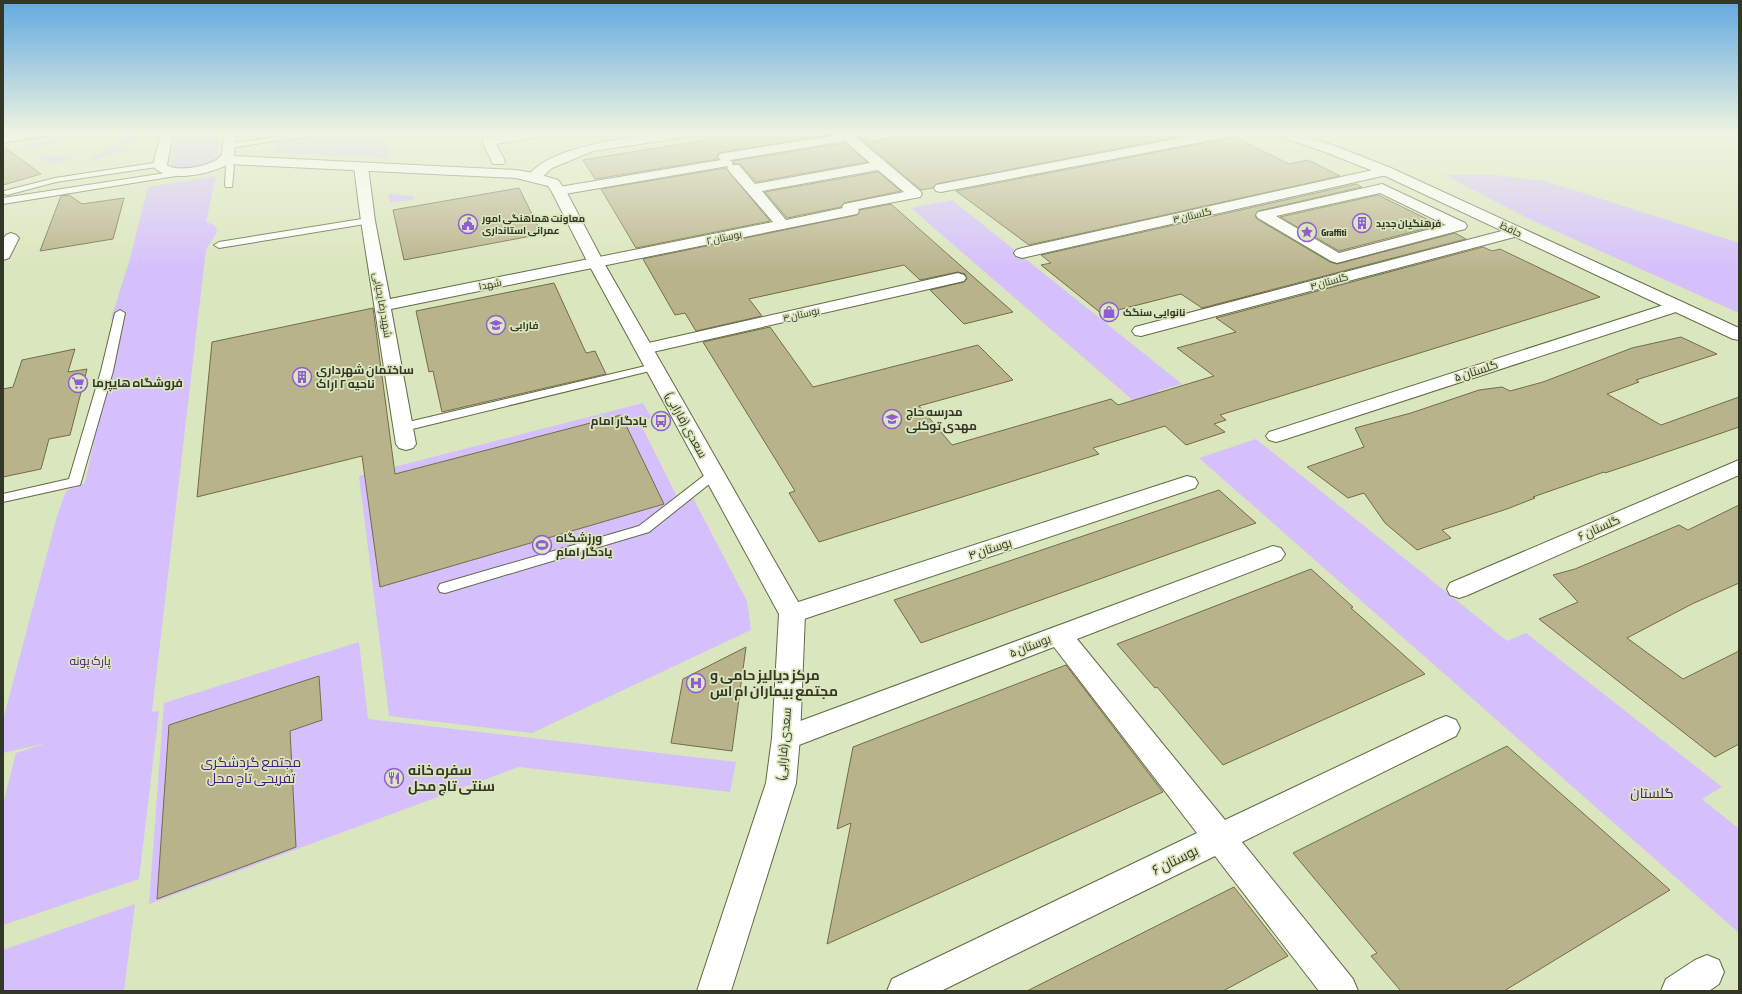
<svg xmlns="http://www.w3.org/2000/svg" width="1742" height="994" font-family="'Asap Condensed',Cairo,sans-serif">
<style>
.green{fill:#d5bffd}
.building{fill:#b9b38b;stroke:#736d47}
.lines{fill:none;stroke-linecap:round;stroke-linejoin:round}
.service-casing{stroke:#616b47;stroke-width:2}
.minor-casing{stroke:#616b47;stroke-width:2}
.tertiary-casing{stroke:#616b47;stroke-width:2}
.service{fill:#fff;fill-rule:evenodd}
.minor{fill:#fff;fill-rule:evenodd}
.tertiary{fill:#fff;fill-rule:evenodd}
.labels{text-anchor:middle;stroke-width:3.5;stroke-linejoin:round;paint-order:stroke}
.far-street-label{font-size:10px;fill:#333727;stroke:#dae6bd}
.far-poi-label{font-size:10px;font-weight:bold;fill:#333727;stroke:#dae6bd;text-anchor:start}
.poi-label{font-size:12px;font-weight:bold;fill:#333727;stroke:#dae6bd;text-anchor:start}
.street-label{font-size:12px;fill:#333727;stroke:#dae6bd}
.park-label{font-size:12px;fill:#481978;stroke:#dae6bd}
.near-poi-label{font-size:14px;font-weight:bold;fill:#333727;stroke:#dae6bd;text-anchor:start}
.near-park-label{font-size:14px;fill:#481978;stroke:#dae6bd}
.near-street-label{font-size:14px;fill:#333727;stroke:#dae6bd}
</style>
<rect width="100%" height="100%" fill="#dae6bd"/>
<g class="green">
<polygon points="116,132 137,132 134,143 118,144 121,137"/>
<path d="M177,132H220L217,157C209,168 185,171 172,166L171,164Z"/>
<polygon points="350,132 383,132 390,158 273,153 278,149 277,143"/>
<polygon points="642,132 669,132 603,143 600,139"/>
<polygon points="63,137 66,139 43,145 34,153 23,145"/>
<polygon points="133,147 133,149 94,160 89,157 112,148"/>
<polygon points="37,155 49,157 69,155 75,158 50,165"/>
<polygon points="1445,175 1494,175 1545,181 1739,243 1739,313 1529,219"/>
<polygon points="216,176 206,222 214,225 217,229 216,234 206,249 152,712 159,711 139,879 3,925 3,804 16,753 47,743 3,753 3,720 57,516 66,491 85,483 120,318 111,319 129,262 148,187"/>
<polygon points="388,194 413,196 415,199 390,203"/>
<polygon points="952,200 1182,384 1157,391 1168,400 1152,417 911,208"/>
<polygon points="643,403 651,417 641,425 677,497 693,498 747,601 751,630 532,733 389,716 359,476"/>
<polygon points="1256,439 1507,641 1526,633 1722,787 1702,799 1739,829 1739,933 1199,458"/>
<polygon points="359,642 368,719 736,762 730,792 519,767 149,904 164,703"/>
<polygon points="135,904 124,991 3,991 3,950"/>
</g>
<g class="building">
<polygon points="705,132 835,132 835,134 725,152 719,153 717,157 718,159 595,179 583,160 711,139"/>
<polygon points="853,132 868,132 866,133 864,138 867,141 871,142 901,136 904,132 1168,132 1177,137 936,184 933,188 921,190"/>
<polygon points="1235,137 1289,164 1308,160 1340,176 1029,245 956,191"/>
<polygon points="845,143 867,162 756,182 740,164 734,164 733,161"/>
<polygon points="3,146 41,174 3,185"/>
<polygon points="726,168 770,221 636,248 601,189"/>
<polygon points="878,172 901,191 844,203 841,207 787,218 765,192"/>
<polygon points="1356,184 1362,187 1258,211 1255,216 1257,219 1330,262 1337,264 1455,233 1466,239 1202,308 1181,294 1102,314 1041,265 1051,263 1041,255"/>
<polygon points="519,188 542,234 404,260 393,210"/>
<polygon points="69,195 82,204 124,198 113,239 40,251 61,196"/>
<polygon points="1378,195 1439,225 1339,251 1280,217"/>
<polygon points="891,204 1013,312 964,324 930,290 964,282 967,279 965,274 958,272 920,280 904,265 749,299 762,316 696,331 685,313 675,315 643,259 857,215 860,210"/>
<polygon points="1483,247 1492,251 1500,249 1600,297 1220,415 1226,420 1214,424 1225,432 1186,445 1165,426 1093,448 1099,454 819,542 789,493 795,491 703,342 770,327 813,387 978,345 1013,380 919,406 952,445 1111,399 1118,405 1214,376 1177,348 1236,332 1216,318"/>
<polygon points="554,283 586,353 595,351 606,374 442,412 433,371 429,372 416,311"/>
<polygon points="373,308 395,474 621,415 664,504 380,587 362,456 197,497 212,342"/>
<polygon points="1681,337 1717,354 1636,380 1639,382 1607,394 1661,425 1739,397 1739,427 1638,462 1605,473 1604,472 1533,497 1535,498 1507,509 1442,530 1451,538 1417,550 1385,523 1364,493 1348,498 1307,467 1364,447 1355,428 1411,413 1479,390 1502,387 1510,391 1543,382 1632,348"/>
<polygon points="75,349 68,372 87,369 70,435 49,439 41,469 3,477 3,389 13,387 22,360"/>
<polygon points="1219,490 1256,523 921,643 894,600"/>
<polygon points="1739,505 1739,583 1692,604 1627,638 1683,679 1739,651 1739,744 1715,757 1539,619 1578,602 1553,575 1575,569 1679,525 1688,530"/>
<polygon points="1311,569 1353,607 1351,608 1425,674 1223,765 1157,687 1155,688 1117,644"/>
<polygon points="746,647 732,751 671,743 683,679"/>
<polygon points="1066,665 1163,792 827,944 851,823 837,829 853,747"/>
<polygon points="319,676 322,720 290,731 296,847 157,899 169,725"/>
<polygon points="1507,746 1670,890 1504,991 1401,991 1371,956 1377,953 1293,853"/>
<polygon points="1234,887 1288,956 1223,991 1027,991"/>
</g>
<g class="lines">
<defs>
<g id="service">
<polygon points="308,132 329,132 325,134 229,148 225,146 229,144"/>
<polygon points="222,158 228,158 234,166 232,187 226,187 225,185 226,166 221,160"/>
<polygon points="160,162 163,162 163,166 56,182 7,195 3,193 4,191 55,178"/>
<polygon points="185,170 188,170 188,174 3,204 3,198"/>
<polygon points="368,218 371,219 372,221 371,223 219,248 214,245 219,242"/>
<polygon points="120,310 125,313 113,371 81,482 80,485 75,486 3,502 3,494 69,479 101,371 115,313"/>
<polygon points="654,364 659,367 658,369 404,431 400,430 398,427 400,424 404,423"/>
<polygon points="714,470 718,471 720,474 718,477 649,532 445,593 440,592 438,588 440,584 639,526 710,471"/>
</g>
<g id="minor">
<polygon points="519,132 549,132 547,135 543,136 496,144 505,161 503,164 493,164 482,141 484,138"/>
<path d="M667,132H699L697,135L693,136L593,151L552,168L539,180H529L527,177C550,145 630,138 667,132Z"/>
<path d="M836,132H850L920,191L922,194L920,197L858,209L859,211L857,214L852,215L391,309L416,444L413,448L406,450L399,448L396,444L361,221L354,167L356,164H366L368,167L375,221L390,299L773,222L729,171L727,168L728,166L559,195L554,194L552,191L554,188L559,187L721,160L718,157L720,154L725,153L838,135ZM845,141L870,163L755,184L739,165H732L733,163L730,160ZM878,170L904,192L844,204L842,207L843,208L786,220L762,191Z"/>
<polygon points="876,132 903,132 901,135 871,141 867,140 865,137 867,134"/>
<polygon points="1212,132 1239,132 1237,135 1233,136 941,192 936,191 934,188 936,185 941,184"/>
<polygon points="1386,167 1391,168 1393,171 1391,174 1022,258 1016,256 1014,253 1016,250 1022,248"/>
<path d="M1382,184L1465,223L1467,226L1465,229L1337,263L1331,261L1258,218L1256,215L1258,212L1263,211ZM1380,193L1446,225L1339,253L1276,216Z"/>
<polygon points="1517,227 1522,229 1525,232 1522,235 1141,336 1135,335 1132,331 1135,327"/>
<polygon points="11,233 16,235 19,238 9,258 3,260 3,239 6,235"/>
<polygon points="958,273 964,275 966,278 964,281 644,354 638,353 635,349 638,345 644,344"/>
<polygon points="1676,301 1682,302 1685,306 1682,310 1283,440 1276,442 1269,440 1266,436 1269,432"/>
<polygon points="1739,460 1739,475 1468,595 1459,598 1450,595 1447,589 1450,583"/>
<polygon points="1187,476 1195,478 1198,483 1195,488 792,623 783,621 779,614 783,607"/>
<polygon points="1273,546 1281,548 1285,554 1281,560 1077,639 1225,820 1436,720 1446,716 1456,720 1460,728 1456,736 1242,842 1353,979 1358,991 1319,991 1215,856 941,991 887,991 892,979 1197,833 1054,647 786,750 776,746 772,738 776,730"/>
<polygon points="1707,955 1719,960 1724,972 1719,984 1709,991 1661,991 1666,979 1695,960"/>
</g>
<g id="tertiary">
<polygon points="21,132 50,132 48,135 44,136 3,143 3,135"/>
<path d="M161,132H173L167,165C176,173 217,166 222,154L224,132H236L234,156L516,170L534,173L558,180L566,191L604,263L805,614L800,738L796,783L731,991H697L766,783L772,738L779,614L588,263L552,192L548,186L516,178L228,164C212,174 166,184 153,166Z"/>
<polygon points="1273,132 1292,132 1335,146 1391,168 1739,328 1739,340 1733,339 1381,174 1325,152 1275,135"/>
</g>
</defs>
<use href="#service" class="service-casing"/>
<use href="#minor" class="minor-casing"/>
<use href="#tertiary" class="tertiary-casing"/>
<use href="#service" class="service"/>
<use href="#minor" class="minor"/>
<use href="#tertiary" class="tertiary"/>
</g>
<linearGradient id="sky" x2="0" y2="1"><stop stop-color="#62a9e0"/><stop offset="0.49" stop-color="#eef4e1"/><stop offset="1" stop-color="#eef4e1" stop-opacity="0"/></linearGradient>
<rect width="1742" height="271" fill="url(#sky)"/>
<defs>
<symbol id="building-ring" viewBox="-11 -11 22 22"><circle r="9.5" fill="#dae6bd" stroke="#905dd5" stroke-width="1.5"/><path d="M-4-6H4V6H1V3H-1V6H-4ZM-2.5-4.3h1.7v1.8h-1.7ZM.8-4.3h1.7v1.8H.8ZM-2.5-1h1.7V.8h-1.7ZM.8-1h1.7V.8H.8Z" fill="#905dd5"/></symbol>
<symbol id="civic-ring" viewBox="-11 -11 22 22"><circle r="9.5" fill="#dae6bd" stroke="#905dd5" stroke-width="1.5"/><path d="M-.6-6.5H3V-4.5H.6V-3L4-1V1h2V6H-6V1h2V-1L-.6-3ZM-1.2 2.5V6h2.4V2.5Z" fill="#905dd5"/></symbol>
<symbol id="sight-ring" viewBox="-11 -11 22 22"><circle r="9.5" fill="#dae6bd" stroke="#905dd5" stroke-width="1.5"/><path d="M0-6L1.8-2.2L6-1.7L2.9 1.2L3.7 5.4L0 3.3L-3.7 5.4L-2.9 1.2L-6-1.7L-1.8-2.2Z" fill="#905dd5"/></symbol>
<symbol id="shop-ring" viewBox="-11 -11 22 22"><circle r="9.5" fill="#dae6bd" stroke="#905dd5" stroke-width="1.5"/><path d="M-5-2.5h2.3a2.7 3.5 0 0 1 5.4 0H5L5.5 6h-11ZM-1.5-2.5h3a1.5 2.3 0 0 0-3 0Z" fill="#905dd5"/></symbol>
<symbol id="school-ring" viewBox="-11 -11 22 22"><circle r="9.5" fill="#dae6bd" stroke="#905dd5" stroke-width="1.5"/><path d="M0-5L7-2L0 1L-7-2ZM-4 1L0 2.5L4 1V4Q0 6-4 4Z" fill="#905dd5"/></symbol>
<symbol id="supermarket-ring" viewBox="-11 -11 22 22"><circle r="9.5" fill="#dae6bd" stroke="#905dd5" stroke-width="1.5"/><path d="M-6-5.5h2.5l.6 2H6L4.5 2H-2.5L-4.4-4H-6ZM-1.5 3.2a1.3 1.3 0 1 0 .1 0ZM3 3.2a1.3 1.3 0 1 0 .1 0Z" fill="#905dd5"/></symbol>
<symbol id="bus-ring" viewBox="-11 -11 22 22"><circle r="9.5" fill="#dae6bd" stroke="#905dd5" stroke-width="1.5"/><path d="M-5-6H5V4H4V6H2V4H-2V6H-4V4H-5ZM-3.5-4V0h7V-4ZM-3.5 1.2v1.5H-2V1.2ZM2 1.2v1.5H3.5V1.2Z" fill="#905dd5"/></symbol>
<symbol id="stadium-ring" viewBox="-11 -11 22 22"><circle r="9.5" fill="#dae6bd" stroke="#905dd5" stroke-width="1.5"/><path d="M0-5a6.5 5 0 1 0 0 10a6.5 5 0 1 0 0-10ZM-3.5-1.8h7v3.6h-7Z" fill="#905dd5"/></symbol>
<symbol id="hospital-ring" viewBox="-11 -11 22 22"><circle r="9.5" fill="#dae6bd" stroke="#905dd5" stroke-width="1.5"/><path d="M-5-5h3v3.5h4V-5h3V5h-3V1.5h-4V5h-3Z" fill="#905dd5"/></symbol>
<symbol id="restaurant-ring" viewBox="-11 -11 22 22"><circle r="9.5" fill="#dae6bd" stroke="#905dd5" stroke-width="1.5"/><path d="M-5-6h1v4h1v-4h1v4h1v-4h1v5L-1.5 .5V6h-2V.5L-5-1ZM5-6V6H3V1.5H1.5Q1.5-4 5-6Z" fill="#905dd5"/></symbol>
</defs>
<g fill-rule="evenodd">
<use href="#building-ring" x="1351" y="212" width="22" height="22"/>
<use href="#civic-ring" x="457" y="213" width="22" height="22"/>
<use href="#sight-ring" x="1296" y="221" width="22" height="22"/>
<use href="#shop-ring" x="1098" y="301" width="22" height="22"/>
<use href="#school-ring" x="485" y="314" width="22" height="22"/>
<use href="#building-ring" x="291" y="366" width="22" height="22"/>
<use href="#supermarket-ring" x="67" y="372" width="22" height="22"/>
<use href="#school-ring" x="881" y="408" width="22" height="22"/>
<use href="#bus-ring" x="650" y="410" width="22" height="22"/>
<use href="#stadium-ring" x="531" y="534" width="22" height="22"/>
<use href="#hospital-ring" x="685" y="672" width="22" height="22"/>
<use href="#restaurant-ring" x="383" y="767" width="22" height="22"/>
</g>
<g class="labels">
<g class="far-street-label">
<text transform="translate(1192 215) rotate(-13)" y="4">گلستان ۳</text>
<text transform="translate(1511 229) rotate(25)" y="4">حافظ</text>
<text transform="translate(724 237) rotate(-12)" y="4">بوستان ۲</text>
<text transform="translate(1329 281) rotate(-15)" y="4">گلستان ۴</text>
<text transform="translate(490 284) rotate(-11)" y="4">شهدا</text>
<text transform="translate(383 305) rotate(80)" y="4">شهید رضا یحیایی</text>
<text transform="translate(801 314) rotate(-13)" y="4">بوستان ۳</text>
</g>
<g class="far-poi-label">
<text x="482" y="222">معاونت هماهنگی امور<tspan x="482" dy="12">عمرانی استانداری</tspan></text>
<text x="1376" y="227">فرهنگیان جدید</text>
<text x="1321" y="236">Graffiti</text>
<text x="1123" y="316">نانوایی سنگک</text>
<text x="510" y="329">فارابی</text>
</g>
<g class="poi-label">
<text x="316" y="374">ساختمان شهرداری<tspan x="316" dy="14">ناحیه ۲ اراک</tspan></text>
<text x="92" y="387">فروشگاه هایپرما</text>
<text x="906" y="416">مدرسه حاج<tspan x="906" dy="14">مهدی توکلی</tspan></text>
<text x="647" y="425" text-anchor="end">یادگار امام</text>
<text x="556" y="542">ورزشگاه<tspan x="556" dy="14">یادگار امام</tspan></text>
</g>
<g class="street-label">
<text transform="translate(1476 371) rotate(-18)" y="4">گلستان ۵</text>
<text transform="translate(686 425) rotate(61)" y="4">سعدی (فارابی)</text>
<text transform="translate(1599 528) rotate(-24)" y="4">گلستان ۶</text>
<text transform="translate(990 549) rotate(-18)" y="4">بوستان ۴</text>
<text transform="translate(1030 646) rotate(-21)" y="4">بوستان ۵</text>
<text transform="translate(784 744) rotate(-85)" y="4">سعدی (فارابی)</text>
</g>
<g class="park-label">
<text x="90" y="665">پارک پونه</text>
</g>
<g class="near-poi-label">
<text x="710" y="680">مرکز دیالیز حامی و<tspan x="710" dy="16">مجتمع بیماران ام اس</tspan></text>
<text x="408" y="775">سفره خانه<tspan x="408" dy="16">سنتی تاج محل</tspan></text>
</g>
<g class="near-park-label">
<text x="251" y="767">مجتمع گردشگری<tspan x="251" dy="16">تفریحی تاج محل</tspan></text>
<text x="1652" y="798">گلستان</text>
</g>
<g class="near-street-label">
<text transform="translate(1175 860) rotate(-26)" y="5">بوستان ۶</text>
</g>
</g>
<rect width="1742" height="994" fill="none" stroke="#333727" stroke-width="8"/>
</svg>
